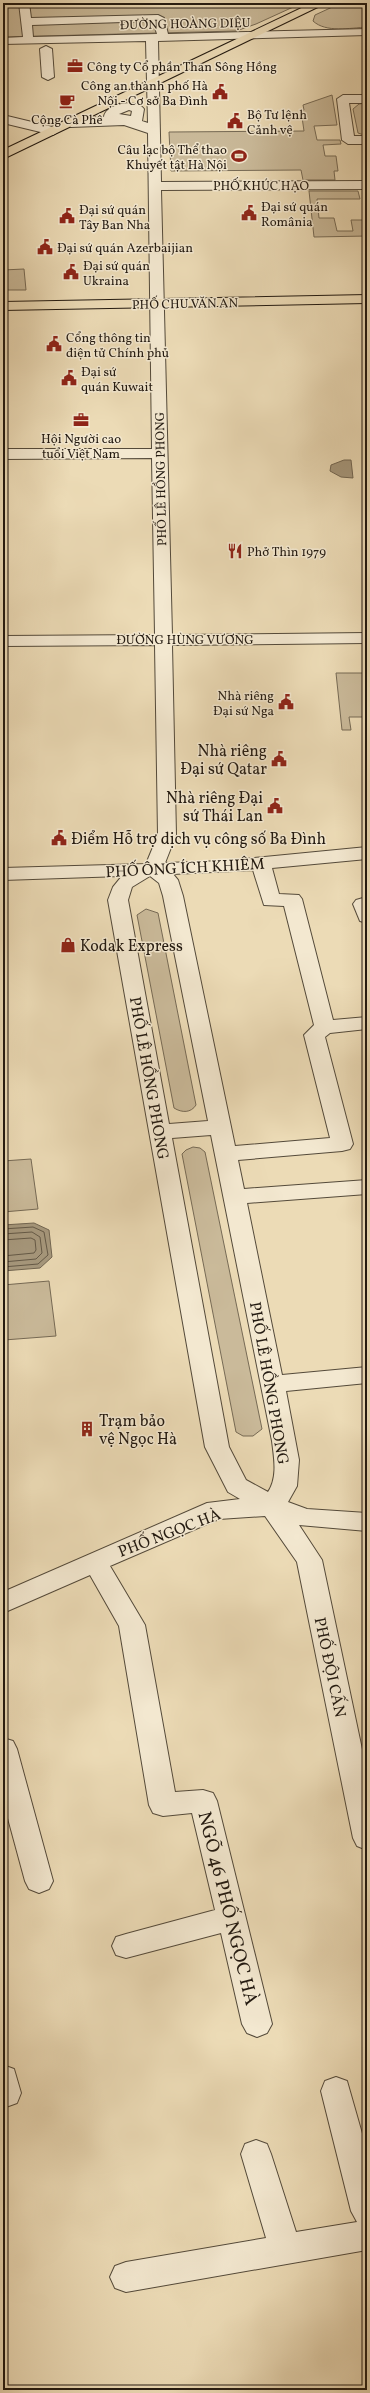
<svg xmlns="http://www.w3.org/2000/svg" width="370" height="2393" font-family="Vollkorn,serif">
<style>
.green{fill:#caba9a;stroke:#766a55}
.water{fill:#a7997e;stroke:#726652}
.lines{fill:none;stroke-linecap:round;stroke-linejoin:round}
.shore{stroke:#645947;stroke-width:1}
.minor-casing{stroke:#544a3a;stroke-width:2}
.major-casing{stroke:#221910;stroke-width:2}
.minor{fill:#f3e8d0;fill-rule:evenodd}
.major{fill:#ecdbb6;fill-rule:evenodd}
.labels{text-anchor:middle;stroke-width:3;stroke-linejoin:round;paint-order:stroke}
.far-street-label{font-size:13px;fill:#221910;stroke:#f3e8d0}
.far-poi-label{font-size:13px;fill:#221910;stroke:#f3e8d0;text-anchor:start}
.poi-label{font-size:16px;fill:#221910;stroke:#f3e8d0;text-anchor:start}
.street-label{font-size:16px;fill:#221910;stroke:#f3e8d0}
.near-street-label{font-size:19px;fill:#221910;stroke:#f3e8d0}
</style>
<rect width="100%" height="100%" fill="#ecdbb6"/>
<filter id="stains"><feTurbulence type="fractalNoise" baseFrequency=".005" numOctaves="4"/><feColorMatrix values="0 0 0 0 .2 0 0 0 0 .09 0 0 0 0 .02 0 0 0 .5 -.17"/></filter>
<radialGradient id="worn" r=".72"><stop offset=".6" stop-color="#630" stop-opacity="0"/><stop offset="1" stop-color="#630" stop-opacity=".3"/></radialGradient>
<g class="green">
<polygon points="3,3 302,3 256,24 236,31 3,37"/>
<path d="M341,3H367V27C350,28 326,33 313,21L315,15Z"/>
<polygon points="332,95 337,125 314,126 317,140 340,140 341,144 323,145 325,156 336,156 338,171 334,171 335,180 303,180 301,170 171,171 169,132 304,131 301,110 304,110 303,105"/>
<polygon points="367,103 367,136 358,133 353,109 359,104"/>
<polygon points="309,191 358,191 360,199 317,199 319,218 334,218 337,231 353,231 351,220 367,220 367,236 314,237"/>
<polygon points="24,269 26,290 3,290 3,270"/>
<polygon points="336,673 367,673 367,717 349,717 351,730 342,730"/>
<path d="M146,909L158,913L196,1105C191,1113 182,1113 174,1108L137,915Z"/>
<polygon points="193,1147 200,1148 205,1152 262,1429 253,1436 243,1436 236,1432 182,1154 186,1150"/>
<polygon points="31,1159 38,1209 3,1212 3,1161"/>
<polygon points="49,1281 56,1336 4,1340 3,1285"/>
</g>
<g class="water">
<polygon points="344,460 351,460 353,478 341,477 330,471 331,465"/>
<polygon points="34,1223 49,1230 52,1257 40,1268 3,1271 3,1225"/>
</g>
<g class="lines">
<g class="shore">
<polyline points="3,1229 33,1227 44,1232 48,1255 38,1264 3,1267"/>
<polyline points="3,1234 32,1232 40,1237 42,1253 36,1259 3,1262"/>
<polyline points="3,1240 31,1238 35,1240 36,1250 34,1253 3,1256"/>
</g>
<defs>
<g id="minor">
<path d="M19,3H29L31,18L158,15L164,18L168,34L367,29V35L158,41L161,182L367,181V189L161,190L172,635L367,633V643L172,645L176,835L165,863L224,861L367,847V859L272,868L279,894L299,895L302,899L333,1020L367,1017V1029L330,1033L325,1037L353,1144L350,1149L342,1151L238,1160L244,1189L367,1180V1194L247,1203L282,1375L367,1367V1383L286,1391L299,1460L297,1486L288,1502L307,1509L367,1513V1531L299,1525L322,1560L367,1773V1850L357,1846L353,1838L297,1562L265,1516L219,1519L110,1566L145,1625L175,1792L203,1790L213,1793L217,1801L272,2024L267,2033L257,2037L247,2033L242,2024L221,1933L126,1958L116,1955L112,1946L116,1937L126,1934L215,1910L192,1813L163,1816L153,1813L149,1805L119,1626L90,1575L3,1613V1592L207,1503L240,1499L228,1492L205,1447L108,900L113,887L122,876L3,880V868L146,864L158,835L155,645L3,646V636L155,635L152,458L3,459V449H152L148,133L124,125L71,127L65,123L71,119L104,117C105,104 136,98 144,109L142,121L148,123L146,41L3,44V38L23,37ZM153,21L157,34L33,37L32,25ZM129,110L132,111L131,116L119,114ZM253,870L264,905L284,906L314,1025L304,1035L330,1138L235,1146L183,896L178,880L173,874ZM150,876L159,883L163,896L208,1121L169,1124L128,900L132,887ZM211,1135L272,1441C274,1458 278,1477 268,1492L246,1480L229,1447L172,1138Z"/>
<polygon points="46,46 52,49 54,77 48,80 42,77 40,49"/>
<polygon points="343,95 367,95 367,103 349,103 354,136 367,136 367,144 348,144 342,140 337,99"/>
<polygon points="3,115 57,128 59,131 53,135 3,123"/>
<polygon points="363,898 367,899 367,923 360,921 353,904 356,900"/>
<polygon points="3,1738 13,1741 17,1749 53,1881 49,1889 39,1893 29,1889 25,1881 3,1800"/>
<polygon points="3,2065 14,2069 21,2093 17,2103 6,2107 3,2106"/>
<polygon points="336,2077 347,2081 367,2151 367,2250 126,2292 115,2288 110,2277 115,2266 126,2262 266,2238 241,2154 245,2144 256,2140 267,2144 271,2154 296,2232 357,2222 351,2211 321,2091 325,2081"/>
</g>
<g id="major">
<polygon points="312,3 326,3 3,159 3,150"/>
<polygon points="367,295 367,303 3,310 3,302"/>
</g>
</defs>
<use href="#minor" class="minor-casing"/>
<use href="#major" class="major-casing"/>
<use href="#minor" class="minor"/>
<use href="#major" class="major"/>
</g>
<defs>
<symbol id="office-bare" viewBox="-9 -9 18 18"><path d="M-6-3h4V-5.5h4V-3h4V5H-6ZM-1-4.5V-3h2v-1.5ZM-6 0V1H6V0Z" fill="#8f2418" stroke="#f3e8d0" stroke-width="2.5" paint-order="stroke"/></symbol>
<symbol id="civic-bare" viewBox="-9 -9 18 18"><path d="M-.6-6.5H3V-4.5H.6V-3L4-1V1h2V6H-6V1h2V-1L-.6-3ZM-1.2 2.5V6h2.4V2.5Z" fill="#8f2418" stroke="#f3e8d0" stroke-width="2.5" paint-order="stroke"/></symbol>
<symbol id="cafe-bare" viewBox="-9 -9 18 18"><path d="M-5.5-4.5H6V0H3Q3 3.5 0 3.5H-2.5Q-5.5 3.5-5.5 0ZM3-3.2v2h1.7v-2ZM-6 4.5H4V6H-6Z" fill="#8f2418" stroke="#f3e8d0" stroke-width="2.5" paint-order="stroke"/></symbol>
<symbol id="stadium-bare" viewBox="-9 -9 18 18"><path d="M0-5a6.5 5 0 1 0 0 10a6.5 5 0 1 0 0-10ZM-3.5-1.8h7v3.6h-7Z" fill="#8f2418" stroke="#f3e8d0" stroke-width="2.5" paint-order="stroke"/></symbol>
<symbol id="restaurant-bare" viewBox="-9 -9 18 18"><path d="M-5-6h1v4h1v-4h1v4h1v-4h1v5L-1.5 .5V6h-2V.5L-5-1ZM5-6V6H3V1.5H1.5Q1.5-4 5-6Z" fill="#8f2418" stroke="#f3e8d0" stroke-width="2.5" paint-order="stroke"/></symbol>
<symbol id="shop-bare" viewBox="-9 -9 18 18"><path d="M-5-2.5h2.3a2.7 3.5 0 0 1 5.4 0H5L5.5 6h-11ZM-1.5-2.5h3a1.5 2.3 0 0 0-3 0Z" fill="#8f2418" stroke="#f3e8d0" stroke-width="2.5" paint-order="stroke"/></symbol>
<symbol id="building-bare" viewBox="-9 -9 18 18"><path d="M-4-6H4V6H1V3H-1V6H-4ZM-2.5-4.3h1.7v1.8h-1.7ZM.8-4.3h1.7v1.8H.8ZM-2.5-1h1.7V.8h-1.7ZM.8-1h1.7V.8H.8Z" fill="#8f2418" stroke="#f3e8d0" stroke-width="2.5" paint-order="stroke"/></symbol>
</defs>
<g fill-rule="evenodd">
<use href="#office-bare" x="64" y="55" width="22" height="22"/>
<use href="#civic-bare" x="209" y="81" width="22" height="22"/>
<use href="#cafe-bare" x="56" y="90" width="22" height="22"/>
<use href="#civic-bare" x="224" y="110" width="22" height="22"/>
<use href="#stadium-bare" x="228" y="145" width="22" height="22"/>
<use href="#civic-bare" x="238" y="202" width="22" height="22"/>
<use href="#civic-bare" x="56" y="205" width="22" height="22"/>
<use href="#civic-bare" x="34" y="236" width="22" height="22"/>
<use href="#civic-bare" x="60" y="261" width="22" height="22"/>
<use href="#civic-bare" x="43" y="333" width="22" height="22"/>
<use href="#civic-bare" x="58" y="367" width="22" height="22"/>
<use href="#office-bare" x="70" y="409" width="22" height="22"/>
<use href="#restaurant-bare" x="224" y="540" width="22" height="22"/>
<use href="#civic-bare" x="275" y="691" width="22" height="22"/>
<use href="#civic-bare" x="268" y="748" width="22" height="22"/>
<use href="#civic-bare" x="264" y="795" width="22" height="22"/>
<use href="#civic-bare" x="48" y="827" width="22" height="22"/>
<use href="#shop-bare" x="57" y="934" width="22" height="22"/>
<use href="#building-bare" x="76" y="1418" width="22" height="22"/>
</g>
<g class="labels">
<g class="far-street-label">
<text transform="translate(185 23) rotate(-1)" y="5">ĐƯỜNG HOÀNG DIỆU</text>
<text x="261" y="190">PHỐ KHÚC HẠO</text>
<text transform="translate(185 303) rotate(-1)" y="5">PHỐ CHU VĂN AN</text>
<text transform="translate(160 479) rotate(-91)" y="5">PHỐ LÊ HỒNG PHONG</text>
<text x="185" y="644">ĐƯỜNG HÙNG VƯƠNG</text>
</g>
<g class="far-poi-label">
<text x="87" y="71">Công ty Cổ phần Than Sông Hồng</text>
<text x="208" y="90" text-anchor="end">Công an thành phố Hà<tspan x="208" dy="15">Nội - Cơ sở Ba Đình</tspan></text>
<text x="247" y="119">Bộ Tư lệnh<tspan x="247" dy="15">Cảnh vệ</tspan></text>
<text x="67" y="124" text-anchor="middle">Cộng Cà Phê</text>
<text x="227" y="154" text-anchor="end">Câu lạc bộ Thể thao<tspan x="227" dy="15">Khuyết tật Hà Nội</tspan></text>
<text x="261" y="211">Đại sứ quán<tspan x="261" dy="15">România</tspan></text>
<text x="79" y="214">Đại sứ quán<tspan x="79" dy="15">Tây Ban Nha</tspan></text>
<text x="57" y="252">Đại sứ quán Azerbaijian</text>
<text x="83" y="270">Đại sứ quán<tspan x="83" dy="15">Ukraina</tspan></text>
<text x="66" y="342">Cổng thông tin<tspan x="66" dy="15">điện tử Chính phủ</tspan></text>
<text x="81" y="376">Đại sứ<tspan x="81" dy="15">quán Kuwait</tspan></text>
<text x="81" y="443" text-anchor="middle">Hội Người cao<tspan x="81" dy="15">tuổi Việt Nam</tspan></text>
<text x="247" y="556">Phở Thìn 1979</text>
<text x="274" y="700" text-anchor="end">Nhà riêng<tspan x="274" dy="15">Đại sứ Nga</tspan></text>
</g>
<g class="poi-label">
<text x="267" y="756" text-anchor="end">Nhà riêng<tspan x="267" dy="18">Đại sứ Qatar</tspan></text>
<text x="263" y="803" text-anchor="end">Nhà riêng Đại<tspan x="263" dy="18">sứ Thái Lan</tspan></text>
<text x="71" y="844">Điểm Hỗ trợ dịch vụ công số Ba Đình</text>
<text x="80" y="951">Kodak Express</text>
<text x="99" y="1426">Trạm bảo<tspan x="99" dy="18">vệ Ngọc Hà</tspan></text>
</g>
<g class="street-label">
<text transform="translate(185 867) rotate(-3)" y="6">PHỐ ÔNG ÍCH KHIÊM</text>
<text transform="translate(150 1078) rotate(80)" y="6">PHỐ LÊ HỒNG PHONG</text>
<text transform="translate(270 1383) rotate(80)" y="6">PHỐ LÊ HỒNG PHONG</text>
<text transform="translate(169 1532) rotate(-21)" y="6">PHỐ NGỌC HÀ</text>
<text transform="translate(331 1667) rotate(78)" y="6">PHỐ ĐỘI CẤN</text>
</g>
<g class="near-street-label">
<text transform="translate(229 1908) rotate(76)" y="7">NGÕ 46 PHỐ NGỌC HÀ</text>
</g>
</g>
<rect width="370" height="2393" fill="none" stroke="#ecdbb6" stroke-width="16"/>
<rect x="4" y="4" width="362" height="2385" fill="none" stroke="#221910" stroke-width="2"/>
<rect x="8" y="8" width="354" height="2377" fill="none" stroke="#221910"/>
<rect width="100%" height="100%" filter="url(#stains)"/>
<rect width="100%" height="100%" fill="url(#worn)"/>
</svg>
